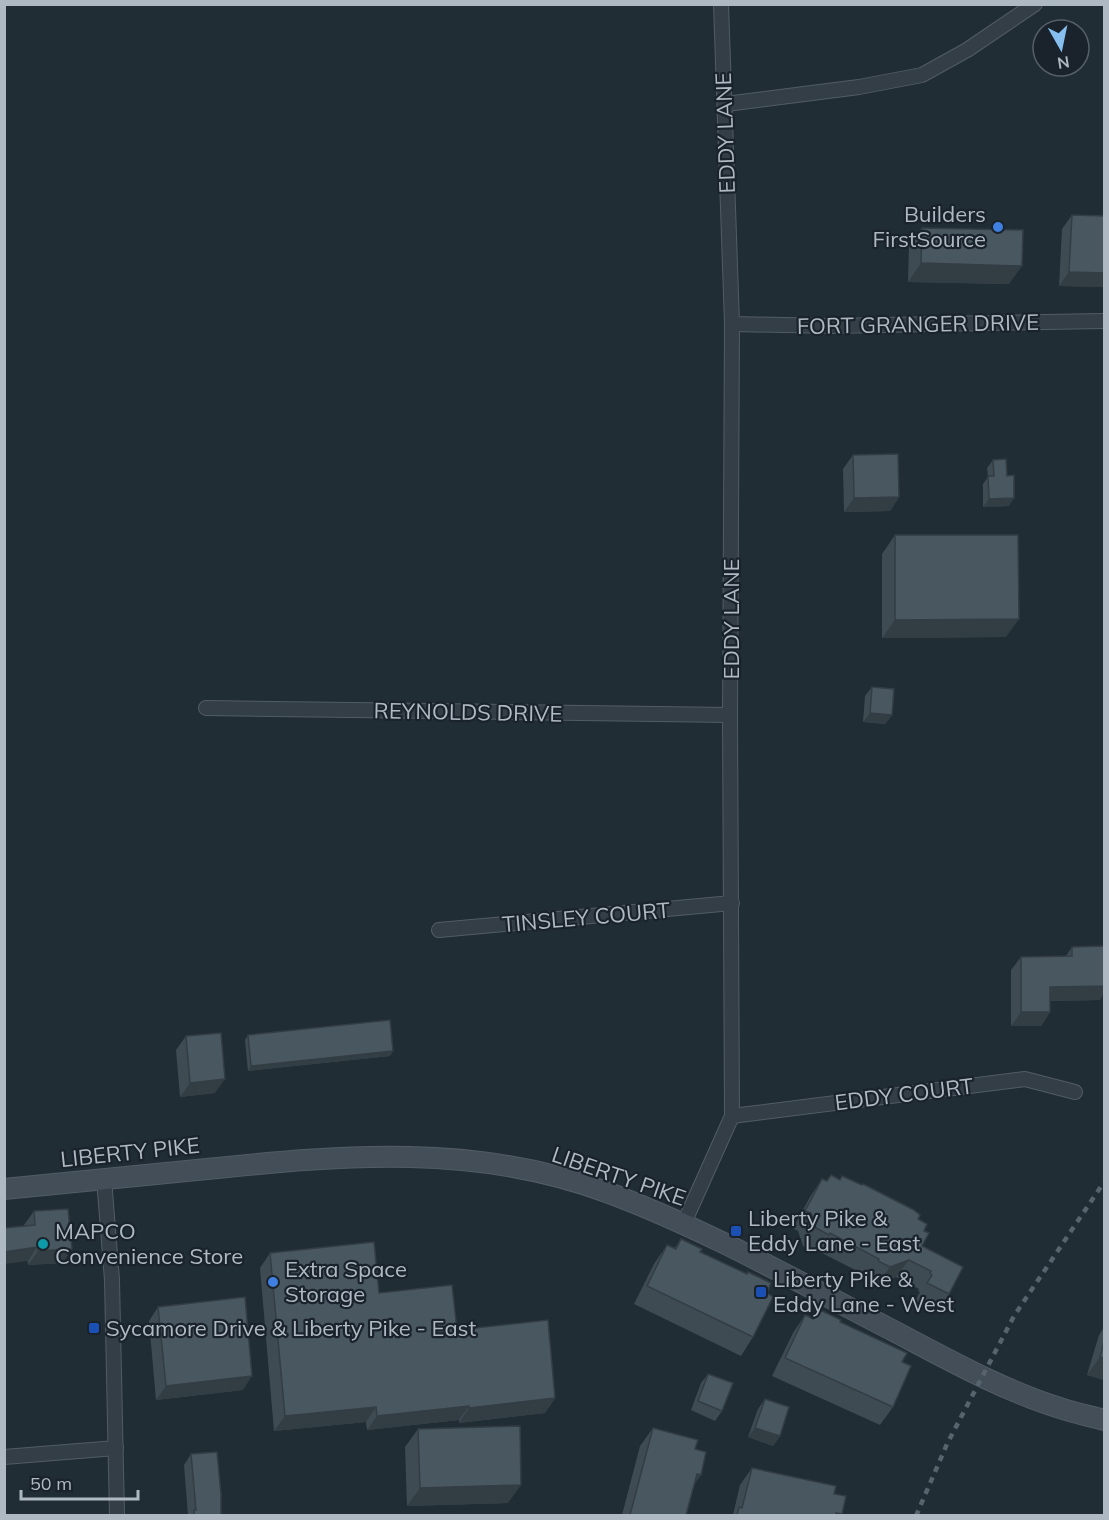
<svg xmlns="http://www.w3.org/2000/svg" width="1109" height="1520" font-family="Mulish,sans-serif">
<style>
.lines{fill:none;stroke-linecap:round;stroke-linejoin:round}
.street-casing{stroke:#525c64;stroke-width:16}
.secondary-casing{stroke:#525c64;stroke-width:22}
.street{stroke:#343e46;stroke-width:14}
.secondary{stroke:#434e59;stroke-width:20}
.rail{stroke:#57636d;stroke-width:4.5;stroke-dasharray:6 6;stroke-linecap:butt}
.wall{fill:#3f4b53}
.shaded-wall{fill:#333d44}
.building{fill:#495761;stroke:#333d44;stroke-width:1.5}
.shop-dot{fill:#3f7fe0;stroke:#1a232b;stroke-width:2}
.transit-dot{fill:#1a4fb4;stroke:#1a232b;stroke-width:2}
.culture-dot{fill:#0f9aa8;stroke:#1a232b;stroke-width:2}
.labels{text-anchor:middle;stroke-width:4.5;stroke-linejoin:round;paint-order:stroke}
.street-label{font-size:22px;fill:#afb9c3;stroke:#1a232b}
.poi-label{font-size:22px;fill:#afb9c3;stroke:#1a232b;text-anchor:start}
</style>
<rect width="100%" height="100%" fill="#212d35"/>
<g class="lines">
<defs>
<g id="street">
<polyline points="726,104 859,87 922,75 967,50 1035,4"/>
<polyline points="732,324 829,326 1104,321"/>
<polyline points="206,708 730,715"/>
<polyline points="439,930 732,903"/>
<polyline points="732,1116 1025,1079 1075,1092"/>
<polyline points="104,1179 112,1280 117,1516"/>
<polyline points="684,1223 732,1116 730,715 732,324 721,4"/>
<polyline points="4,1457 116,1448"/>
</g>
<path id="secondary" d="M4,1189C72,1182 139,1176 207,1169C343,1155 478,1143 609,1193C705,1229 795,1280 886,1327C942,1356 999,1389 1060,1408C1074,1413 1090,1416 1104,1420"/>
</defs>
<use href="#street" class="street-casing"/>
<use href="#secondary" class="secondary-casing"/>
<use href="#street" class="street"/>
<use href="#secondary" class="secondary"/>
<polyline class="rail" points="916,1516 947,1444 1014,1316 1104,1182"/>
</g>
<g class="wall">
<polygon points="1072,215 1104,216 1104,287 1059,286 1062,229"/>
<polygon points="922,228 1009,284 908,282 909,246"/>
<polygon points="853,455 899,497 890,511 844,512 843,469"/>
<polygon points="993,460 1007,476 1009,506 983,507 983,484 988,477 987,468"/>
<polygon points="895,535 1006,637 882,638 882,554"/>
<polygon points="872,687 892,715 885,724 863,722 865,696"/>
<polygon points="1072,947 1100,1000 1050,1001 1050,1012 1041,1026 1011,1026 1011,970 1021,957 1066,956"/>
<polygon points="248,1035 393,1051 390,1056 248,1071 245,1040"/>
<polygon points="186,1036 215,1093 180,1097 176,1050"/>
<polygon points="831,1175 839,1180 842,1176 918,1219 924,1231 922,1246 949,1294 937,1312 915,1301 920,1292 918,1291 919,1289 896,1277 878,1284 866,1278 867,1276 818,1251 817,1253 803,1246 798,1231 793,1228 810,1197 822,1179 826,1181"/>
<polygon points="34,1211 72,1249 62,1263 28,1265 24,1225"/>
<polygon points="681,1239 767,1293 753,1337 741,1356 634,1304 654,1264 667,1245 674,1249"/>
<polygon points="270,1253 379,1293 457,1330 555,1398 545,1413 459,1423 459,1420 367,1430 366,1422 274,1431 260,1268"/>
<polygon points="158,1307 243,1390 156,1400 149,1321"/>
<polygon points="818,1309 840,1322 902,1362 893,1407 880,1425 772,1376 793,1333 805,1315 811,1318"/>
<polygon points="1104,1327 1104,1380 1087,1375 1099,1335"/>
<polygon points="708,1374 722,1411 715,1421 691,1410 701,1383"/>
<polygon points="765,1399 780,1436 773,1446 748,1437 758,1409"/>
<polygon points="653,1428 695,1449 701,1475 695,1483 686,1515 622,1515 640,1446"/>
<polygon points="418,1429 508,1503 407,1506 405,1447"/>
<polygon points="191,1454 221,1515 188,1515 184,1465"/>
<polygon points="752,1468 834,1494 841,1515 733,1515 740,1485"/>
</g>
<g class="shaded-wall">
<polygon points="921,263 1022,266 1009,284 908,282"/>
<polygon points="1069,272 1104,273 1104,287 1059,286"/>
<polygon points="899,497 890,511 844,512 854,498"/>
<polygon points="1014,498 1009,506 983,507 989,499"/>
<polygon points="1019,619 1006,637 882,638 895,620"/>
<polygon points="870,713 892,715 885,724 863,722"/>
<polygon points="1104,986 1104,993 1100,1000 1041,1001 1050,987"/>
<polygon points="1021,1012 1050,1012 1041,1026 1011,1026"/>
<polygon points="393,1051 390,1056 248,1071 251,1066"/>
<polygon points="225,1079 215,1093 180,1097 190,1083"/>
<polygon points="37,1247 28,1261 4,1264 4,1252"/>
<polygon points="72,1249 62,1263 28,1265 38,1251"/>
<polygon points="909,1260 896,1277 878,1284 890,1267"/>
<polygon points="1100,1357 1104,1358 1104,1380 1087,1375"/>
<polygon points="252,1376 243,1390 156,1400 166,1386"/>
<polygon points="555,1398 545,1413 459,1423 469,1408"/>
<polygon points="469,1406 459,1420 367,1430 377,1416"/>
<polygon points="376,1407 366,1422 274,1431 285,1416"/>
<polygon points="755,1428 780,1436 773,1446 748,1437"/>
<polygon points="697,1474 701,1475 688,1493"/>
<polygon points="521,1485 508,1503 407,1506 420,1488"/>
</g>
<g class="building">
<polygon points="1072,215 1104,216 1104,273 1069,272"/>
<polygon points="922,228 1023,230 1022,266 921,263"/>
<polygon points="898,454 899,497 854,498 853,455"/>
<polygon points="1006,459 1007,476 1014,475 1014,498 989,499 988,476 994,476 993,460"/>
<polygon points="895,535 1018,535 1019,619 895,620"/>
<polygon points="872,687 894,689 892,715 870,713"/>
<polygon points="1104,946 1104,986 1050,987 1050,1012 1021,1012 1021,957 1072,956 1072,947"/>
<polygon points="390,1020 393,1051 251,1066 248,1035"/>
<polygon points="221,1033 225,1079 190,1083 186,1036"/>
<polygon points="831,1175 840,1180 842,1176 862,1185 863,1184 914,1210 920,1215 918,1219 927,1224 924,1231 929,1233 922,1246 963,1267 949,1294 927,1283 932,1275 930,1273 931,1271 909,1260 890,1267 878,1261 879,1259 830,1233 829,1235 816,1228 811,1213 805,1211 822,1179 827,1181"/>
<polygon points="68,1209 72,1249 38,1251 37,1247 4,1252 4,1228 35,1225 34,1211"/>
<polygon points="681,1239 702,1249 700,1252 747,1274 748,1272 771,1283 767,1293 773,1297 753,1337 647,1286 667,1245 676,1249"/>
<polygon points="374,1242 379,1293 452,1285 457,1330 548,1320 555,1398 469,1408 469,1406 377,1416 376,1407 285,1416 270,1253"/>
<polygon points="245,1297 252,1376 166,1386 158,1307"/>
<polygon points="818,1309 841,1320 840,1322 907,1353 902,1362 911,1366 893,1407 785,1358 805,1315 813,1319"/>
<polygon points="1104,1342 1104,1358 1100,1357"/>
<polygon points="708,1374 733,1383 722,1411 698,1401"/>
<polygon points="765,1399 789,1407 780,1436 755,1428"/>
<polygon points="520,1426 521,1485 420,1488 418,1429"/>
<polygon points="653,1428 698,1440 695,1449 706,1452 701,1475 697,1474 686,1515 630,1515"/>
<polygon points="217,1452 221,1494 221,1515 194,1515 194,1510 196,1510 191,1454"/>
<polygon points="752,1468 836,1486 834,1494 846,1496 842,1514 836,1513 836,1515 737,1515 739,1507 742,1508"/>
</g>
<g class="shop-dot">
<circle cx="998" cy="227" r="6"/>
<circle cx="273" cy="1282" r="6"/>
</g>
<g class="transit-dot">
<rect x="730" y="1225" width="12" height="12" rx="3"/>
<rect x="755" y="1286" width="12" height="12" rx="3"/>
<rect x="88" y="1322" width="12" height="12" rx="3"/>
</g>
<circle class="culture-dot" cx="43" cy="1244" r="6"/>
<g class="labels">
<g class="street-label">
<text transform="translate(725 133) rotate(-92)" y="8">EDDY LANE</text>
<text transform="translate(918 324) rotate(-1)" y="8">FORT GRANGER DRIVE</text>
<text transform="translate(731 619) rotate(-90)" y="8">EDDY LANE</text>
<text transform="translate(468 712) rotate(1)" y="8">REYNOLDS DRIVE</text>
<text transform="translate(586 917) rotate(-5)" y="8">TINSLEY COURT</text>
<text transform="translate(904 1094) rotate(-7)" y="8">EDDY COURT</text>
<text transform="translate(130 1152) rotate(-6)" y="8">LIBERTY PIKE</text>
<text transform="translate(619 1176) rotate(19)" y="8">LIBERTY PIKE</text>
</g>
<g class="poi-label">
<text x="986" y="222" text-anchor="end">Builders<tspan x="986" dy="25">FirstSource</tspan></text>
<text x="748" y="1226">Liberty Pike &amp;<tspan x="748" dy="25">Eddy Lane - East</tspan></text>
<text x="55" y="1239">MAPCO<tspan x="55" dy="25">Convenience Store</tspan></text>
<text x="285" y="1277">Extra Space<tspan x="285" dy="25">Storage</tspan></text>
<text x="773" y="1287">Liberty Pike &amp;<tspan x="773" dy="25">Eddy Lane - West</tspan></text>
<text x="106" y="1336">Sycamore Drive &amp; Liberty Pike - East</text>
</g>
</g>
<rect width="1109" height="1520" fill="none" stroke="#afb9c3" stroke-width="12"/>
<g transform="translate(1061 48) rotate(171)"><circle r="28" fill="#1a232b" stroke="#565f68" stroke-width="1.5"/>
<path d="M0-4.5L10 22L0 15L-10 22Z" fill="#87bef0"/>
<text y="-9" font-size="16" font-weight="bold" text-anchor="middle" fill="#afb9c3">N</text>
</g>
<path d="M21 1490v9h117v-9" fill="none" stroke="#afb9c3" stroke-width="3"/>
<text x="30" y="1490" font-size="18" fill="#afb9c3" stroke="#1a232b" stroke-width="4.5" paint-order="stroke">50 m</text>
</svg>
